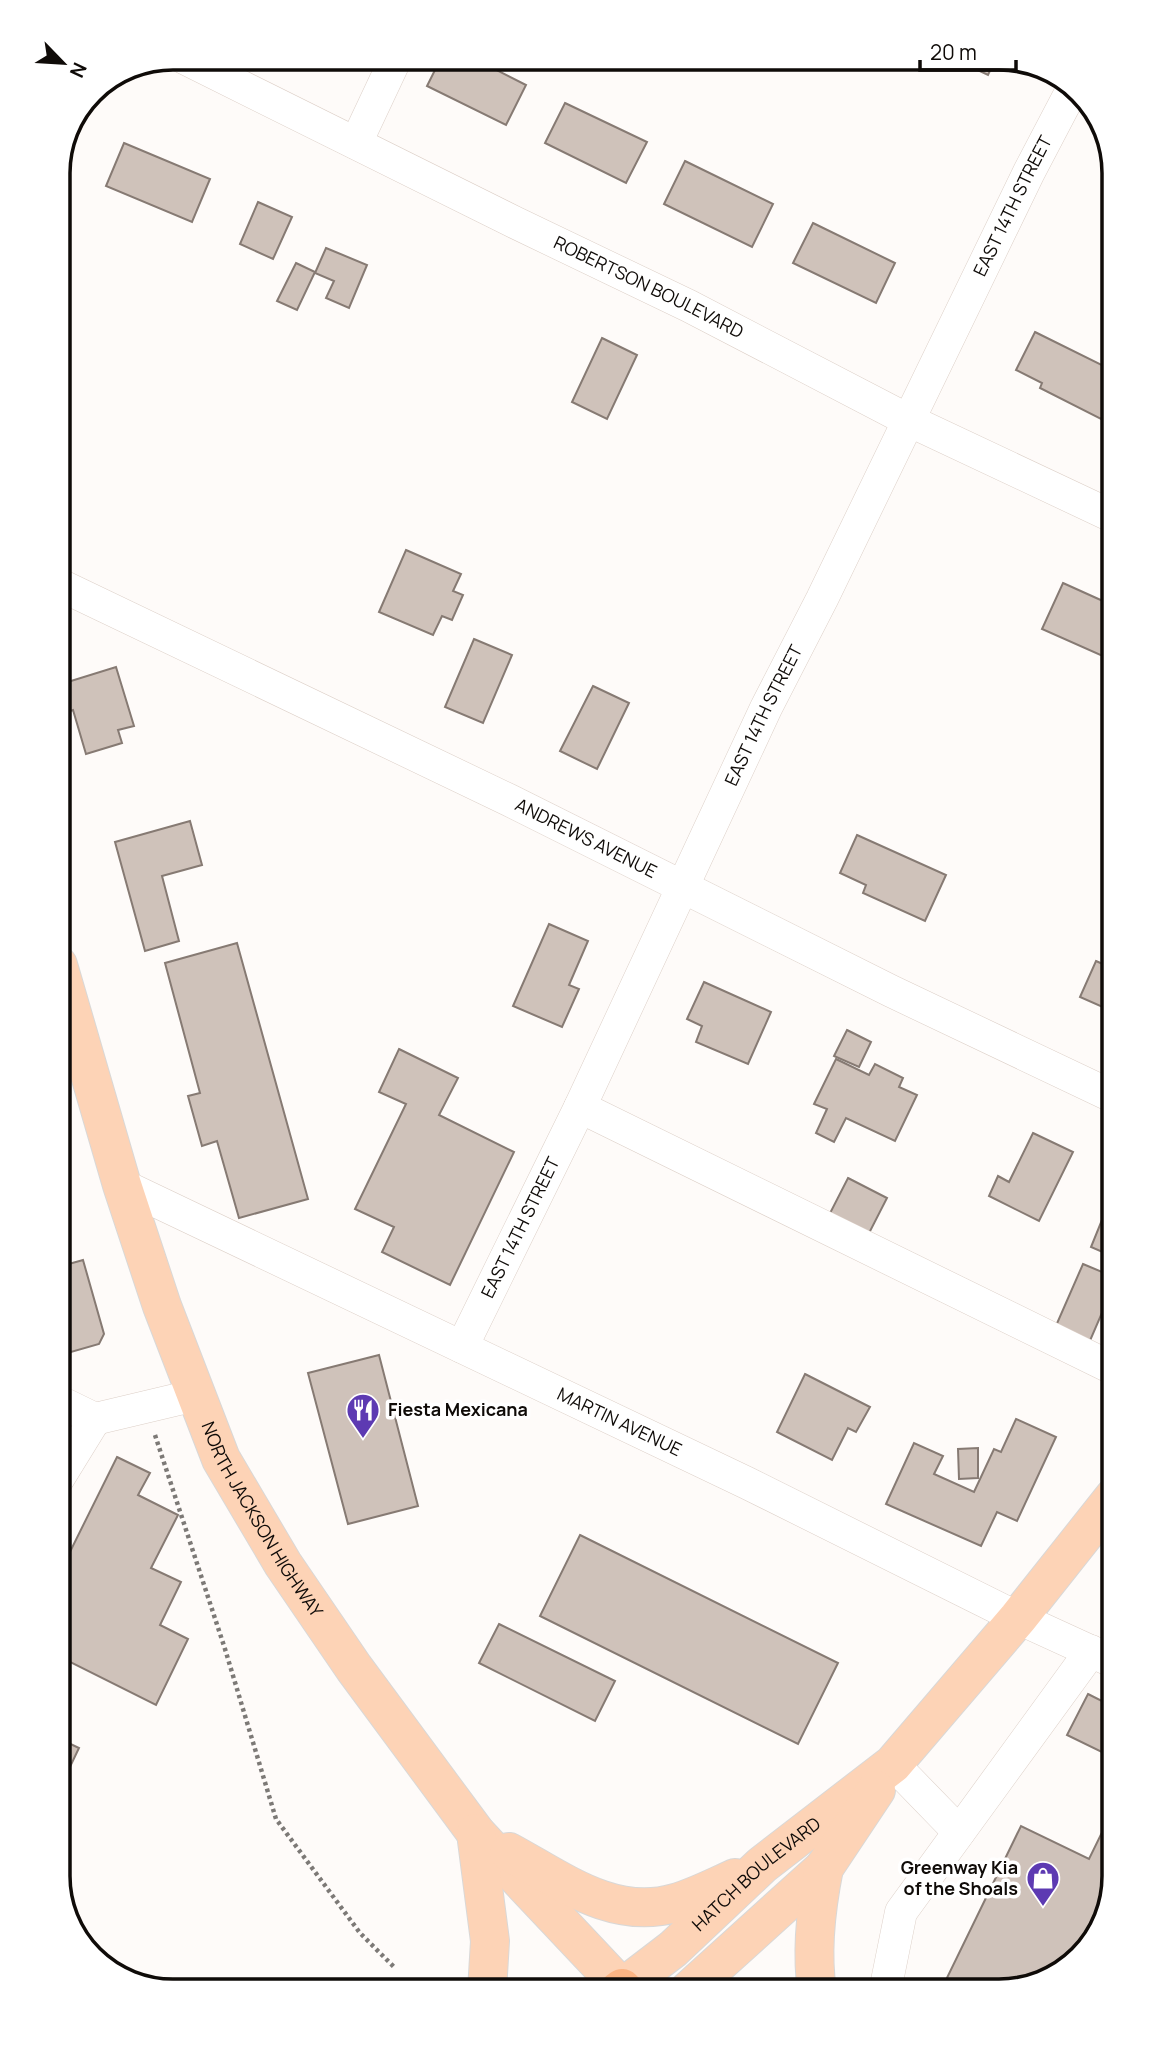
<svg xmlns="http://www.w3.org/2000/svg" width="1172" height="2049" font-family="Manrope,sans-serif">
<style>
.building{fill:#cfc2ba;stroke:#867a73;stroke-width:2}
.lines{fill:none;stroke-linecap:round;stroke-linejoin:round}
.minor-casing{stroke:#ddd0c8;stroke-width:33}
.major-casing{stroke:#d9d8d7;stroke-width:40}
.highway-casing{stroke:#d9d8d7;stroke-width:40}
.path{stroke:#7c7976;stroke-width:4.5;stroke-dasharray:3.5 3.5;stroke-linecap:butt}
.minor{stroke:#fff;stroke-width:32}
.major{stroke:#fdd3b6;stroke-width:38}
.highway{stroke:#fcb585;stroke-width:38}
.labels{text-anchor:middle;stroke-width:7;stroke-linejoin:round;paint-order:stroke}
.street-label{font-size:18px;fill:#0f0b08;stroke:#fff}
.poi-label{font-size:18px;font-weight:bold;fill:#0f0b08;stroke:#fff;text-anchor:start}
.rim{fill:none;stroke:#0f0b08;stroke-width:3.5}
</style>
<rect width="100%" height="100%" fill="#fefbf9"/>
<g class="building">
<polygon points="441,58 473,58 526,85 506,125 427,86"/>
<polygon points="952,58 996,58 988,75"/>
<polygon points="565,103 647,142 626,183 545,143"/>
<polygon points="83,112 87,113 75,141 70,139"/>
<polygon points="124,143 210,179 192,222 106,186"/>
<polygon points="685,161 773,204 752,247 664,204"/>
<polygon points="258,202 292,217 273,259 240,244"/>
<polygon points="813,223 895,263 876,303 793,263"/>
<polygon points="326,248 367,265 349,308 326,298 334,281 315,273"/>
<polygon points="296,263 315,272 297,310 277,301"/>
<polygon points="1035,332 1114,371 1114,392 1101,419 1040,388 1042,383 1016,370"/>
<polygon points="602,338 637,355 607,419 572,402"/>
<polygon points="406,550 461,574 453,591 463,595 452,620 442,616 433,635 379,612"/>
<polygon points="1063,583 1114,606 1114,661 1042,629"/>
<polygon points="474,639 512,655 483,723 445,707"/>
<polygon points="116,667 134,726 118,730 122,743 86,754 73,710 58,715 58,685"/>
<polygon points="593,686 629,703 597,769 560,751"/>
<polygon points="190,821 202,865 162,876 179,941 145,951 115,842"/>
<polygon points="857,835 946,875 925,921 863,893 866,885 840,873"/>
<polygon points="549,924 588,941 569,985 579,989 562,1027 513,1006"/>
<polygon points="237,943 308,1199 239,1218 217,1141 202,1146 188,1096 200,1093 165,963"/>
<polygon points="1096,961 1114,969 1114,1012 1080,997"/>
<polygon points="704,982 771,1012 748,1064 696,1042 702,1026 687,1019"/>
<polygon points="847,1030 871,1042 859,1067 834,1056"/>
<polygon points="399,1049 458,1078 439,1115 514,1152 450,1285 382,1252 394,1227 355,1209 406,1104 379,1092"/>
<polygon points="836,1059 869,1075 875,1064 903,1078 899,1087 917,1095 895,1141 846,1118 834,1142 816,1133 827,1109 814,1104"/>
<polygon points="1033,1133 1073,1152 1039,1221 989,1196 998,1176 1009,1182"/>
<polygon points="848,1178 887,1198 864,1243 825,1223"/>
<polygon points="1106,1210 1114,1213 1114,1257 1091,1247"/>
<polygon points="83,1260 104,1334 99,1344 71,1352 58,1346 58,1267"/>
<polygon points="1083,1264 1114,1277 1114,1285 1089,1343 1055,1328"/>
<polygon points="379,1355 418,1506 348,1524 308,1373"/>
<polygon points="805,1374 870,1407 856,1432 848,1428 832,1460 777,1432"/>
<polygon points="1016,1419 1056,1437 1017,1521 997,1512 981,1546 886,1504 914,1443 943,1456 934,1474 974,1492 994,1449 1001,1452"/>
<polygon points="978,1448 978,1478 959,1479 958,1449"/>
<polygon points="117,1457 150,1473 138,1495 178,1515 151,1568 181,1582 160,1625 188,1639 156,1705 58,1656 58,1576"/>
<polygon points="580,1535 838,1663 798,1744 540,1616"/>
<polygon points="499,1624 615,1681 595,1721 479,1663"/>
<polygon points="1088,1694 1114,1707 1114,1758 1067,1735"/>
<polygon points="58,1738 79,1748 58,1792"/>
<polygon points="1114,1808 1114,1876 1095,1940 1049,1980 999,1991 953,1991 943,1986 1021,1826 1089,1859"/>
</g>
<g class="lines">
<defs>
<g id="minor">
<path id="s1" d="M184,58L514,222L689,306L908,420L1114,517"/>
<polyline points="356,143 396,58"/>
<path id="s2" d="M58,584L509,800L891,991L1114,1097"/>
<polyline points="580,1107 1114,1369"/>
<path id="s3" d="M122,1185L747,1483L1018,1618L1114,1662"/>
<path id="s4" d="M462,1347L580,1107L766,708L822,599L1029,172L1073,88"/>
<polyline points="58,1401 95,1419 196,1395"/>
<polyline points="58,1479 95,1419"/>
<polyline points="893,1764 959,1832"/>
<polyline points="885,1991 901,1912 1091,1651"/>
</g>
<g id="major">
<path id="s5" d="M58,965L122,1185L162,1306L221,1459L283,1564L354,1668L476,1833L622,1988L673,1949L762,1865L893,1764L1018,1618L1114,1497"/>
<polyline points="476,1833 490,1941 487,1991"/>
<path d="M509,1852C561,1880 613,1921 675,1903C696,1897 715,1887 735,1878"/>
<polyline points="688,1991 824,1868 876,1790"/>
<path d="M817,1991C811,1951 816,1908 824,1868"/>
</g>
<polyline id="highway" points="618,1991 622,1988 625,1991"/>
</defs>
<use href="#minor" class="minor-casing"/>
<use href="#major" class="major-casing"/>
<use href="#highway" class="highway-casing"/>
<polyline class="path" points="155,1435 225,1649 276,1819 360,1933 395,1968"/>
<use href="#minor" class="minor"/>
<use href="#major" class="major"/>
<use href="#highway" class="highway"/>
</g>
<defs>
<symbol id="restaurant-pin" viewBox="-11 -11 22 30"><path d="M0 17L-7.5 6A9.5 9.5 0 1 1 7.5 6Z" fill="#5d3ab2" stroke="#fff"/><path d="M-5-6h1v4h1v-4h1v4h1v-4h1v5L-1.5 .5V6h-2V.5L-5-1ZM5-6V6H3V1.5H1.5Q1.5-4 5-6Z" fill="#fff"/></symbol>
<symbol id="shop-pin" viewBox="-11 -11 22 30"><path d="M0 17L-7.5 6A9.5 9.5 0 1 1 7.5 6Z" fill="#5d3ab2" stroke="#fff"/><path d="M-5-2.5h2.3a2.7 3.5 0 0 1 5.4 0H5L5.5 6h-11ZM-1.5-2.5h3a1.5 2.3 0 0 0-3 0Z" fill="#fff"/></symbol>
</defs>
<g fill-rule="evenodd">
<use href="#restaurant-pin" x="344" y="1391" width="38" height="52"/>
<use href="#shop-pin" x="1024" y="1859" width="38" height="52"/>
</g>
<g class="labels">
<g class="street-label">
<text dy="6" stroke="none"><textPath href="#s4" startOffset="1267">EAST 14TH STREET</textPath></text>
<text dy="6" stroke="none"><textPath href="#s1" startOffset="518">ROBERTSON BOULEVARD</textPath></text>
<text dy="6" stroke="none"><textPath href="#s4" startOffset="700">EAST 14TH STREET</textPath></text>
<text dy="6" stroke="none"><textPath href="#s2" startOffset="586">ANDREWS AVENUE</textPath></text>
<text dy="6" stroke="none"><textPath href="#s4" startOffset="133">EAST 14TH STREET</textPath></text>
<text dy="6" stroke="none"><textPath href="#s3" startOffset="551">MARTIN AVENUE</textPath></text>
<text dy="6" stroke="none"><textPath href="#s5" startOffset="593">NORTH JACKSON HIGHWAY</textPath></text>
<text dy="6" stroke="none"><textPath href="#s5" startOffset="1363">HATCH BOULEVARD</textPath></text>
</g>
<g class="poi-label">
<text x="388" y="1416">Fiesta Mexicana</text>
<text x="1018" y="1874" text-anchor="end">Greenway Kia<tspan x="1018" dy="21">of the Shoals</tspan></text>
</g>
</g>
<path d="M0 0H1172V2049H0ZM173 70H999A103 103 0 0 1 1102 173V1876A103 103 0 0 1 999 1979H173A103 103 0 0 1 70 1876V173A103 103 0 0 1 173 70Z" fill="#fff" fill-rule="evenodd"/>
<path class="rim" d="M173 70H999A103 103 0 0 1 1102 173V1876A103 103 0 0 1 999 1979H173A103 103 0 0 1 70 1876V173A103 103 0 0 1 173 70Z"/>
<g transform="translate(63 63) rotate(115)" stroke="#ffffff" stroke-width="5" paint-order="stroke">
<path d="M0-5L12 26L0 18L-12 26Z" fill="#0f0b08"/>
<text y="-10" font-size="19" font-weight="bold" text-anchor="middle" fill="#0f0b08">N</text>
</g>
<path d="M920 60v10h96v-10" fill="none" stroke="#0f0b08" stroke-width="3.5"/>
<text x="930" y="60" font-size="21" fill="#0f0b08" stroke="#ffffff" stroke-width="5" paint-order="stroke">20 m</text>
</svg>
